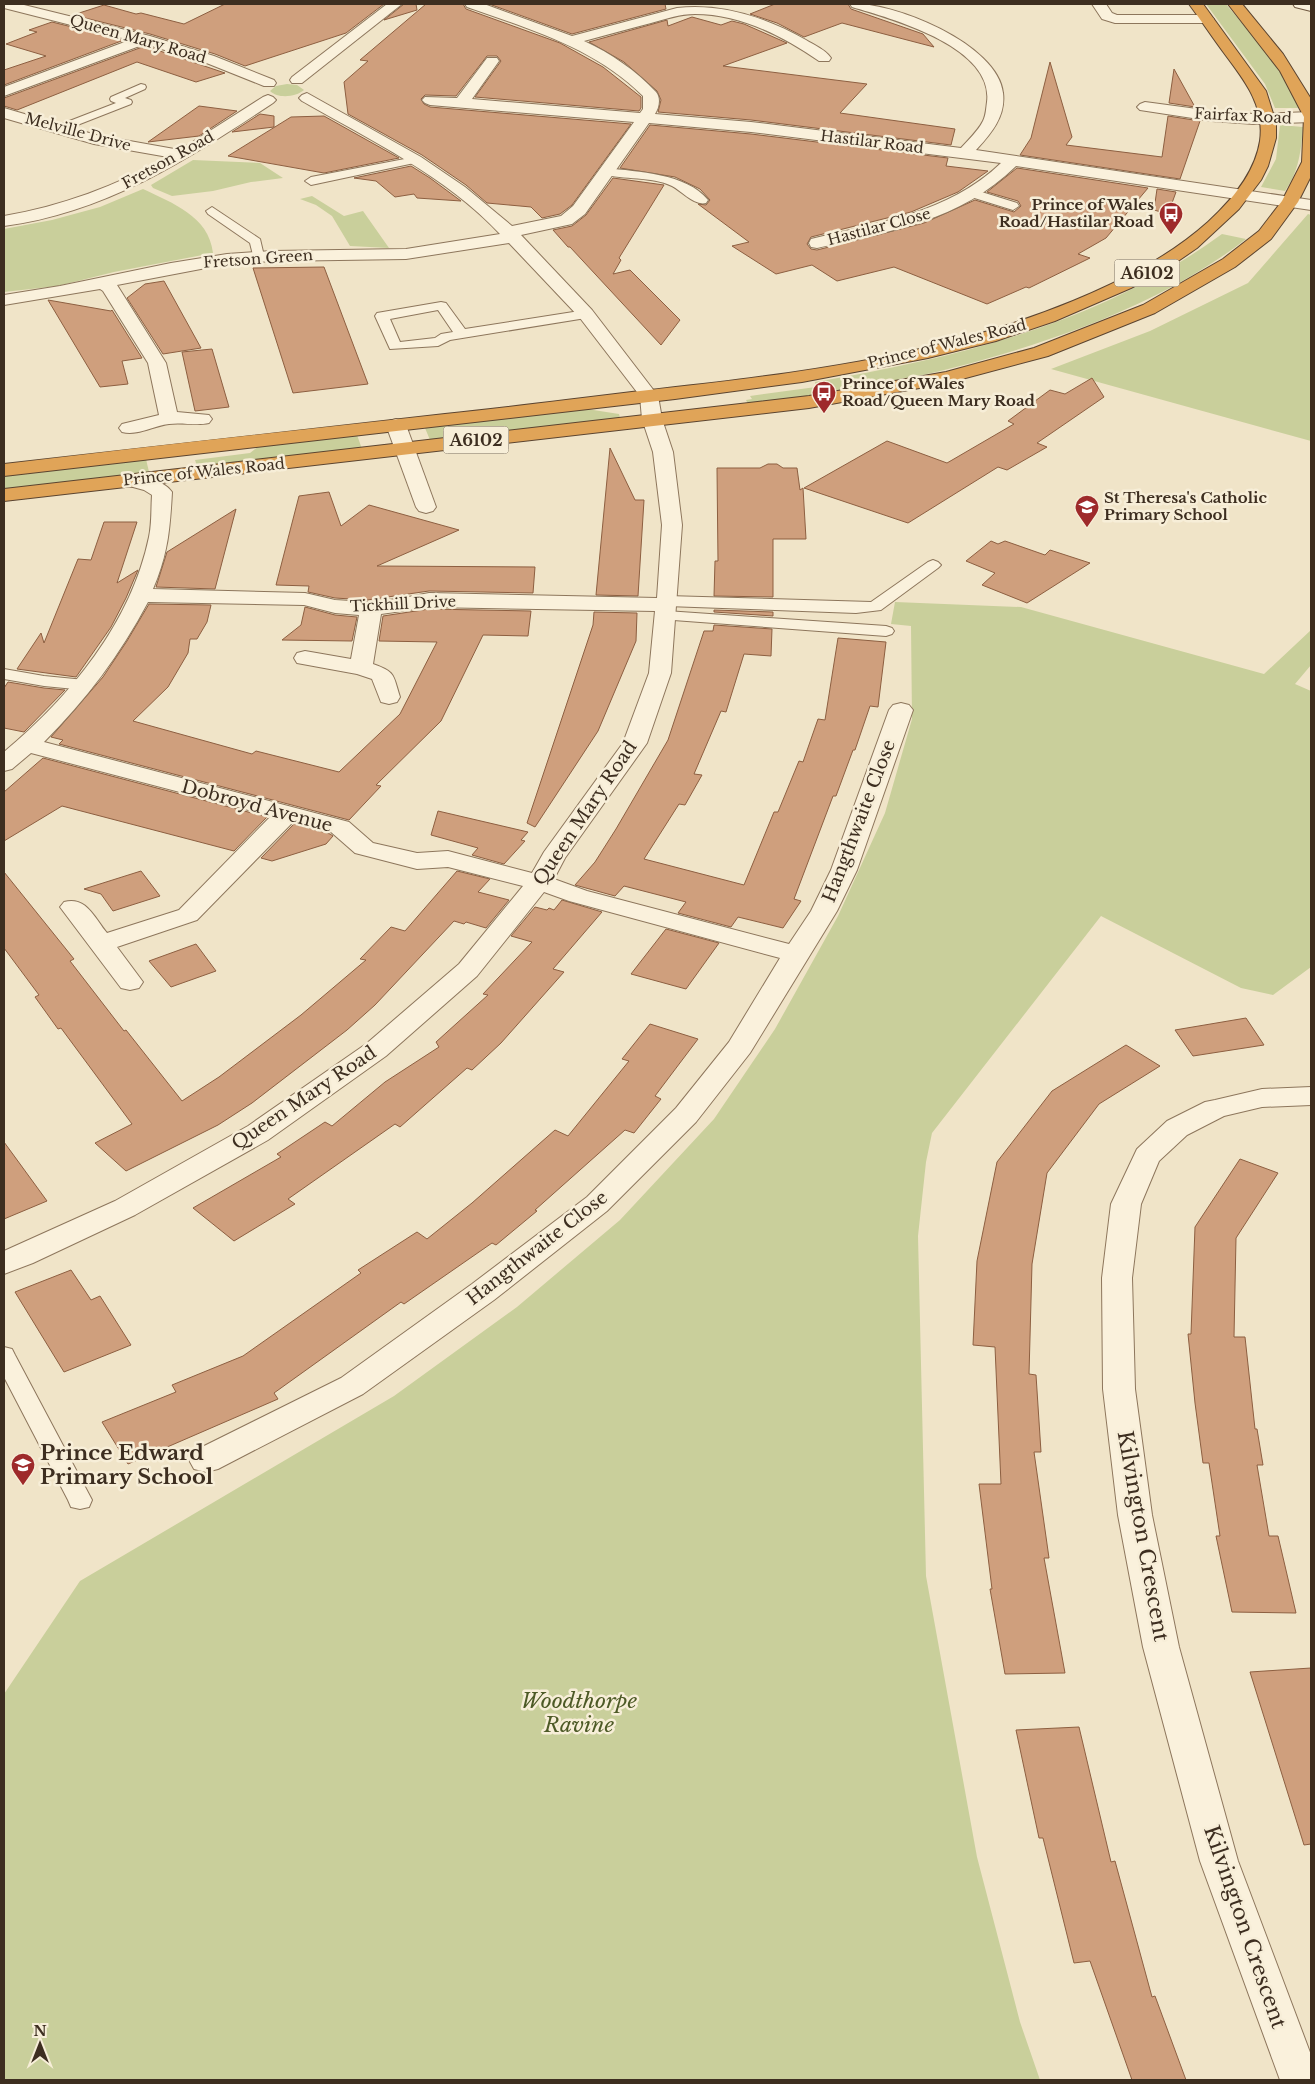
<svg xmlns="http://www.w3.org/2000/svg" width="1315" height="2084" font-family="'Libre Baskerville',serif">
<style>
.green{fill:#c9cf9b}
.building{fill:#cf9f7d;stroke:#8d5f41}
.lines{fill:none;stroke-linecap:round;stroke-linejoin:round}
.lane-casing{stroke:#8d765c;stroke-width:2}
.street-casing{stroke:#8d765c;stroke-width:2}
.secondary-casing{stroke:#6f573f;stroke-width:2}
.highway-casing{stroke:#5b4430;stroke-width:2}
.lane{fill:#faf1dc;fill-rule:evenodd}
.street{fill:#faf1dc;fill-rule:evenodd}
.secondary{fill:#faf1dc;fill-rule:evenodd}
.highway{fill:#e0a458;fill-rule:evenodd}
.labels{text-anchor:middle;stroke-width:5;stroke-linejoin:round;paint-order:stroke}
.far-street-label{font-size:15px;fill:#3d2e20;stroke:#f7eed8}
.far-poi-label{font-size:15px;font-weight:bold;fill:#3d2e20;stroke:#f7eed8;text-anchor:start}
.shield{fill:#f7eed8;stroke:#756857;stroke-width:1}
.shield-label{font-size:16px;font-weight:bold;fill:#3d2e20}
.street-label{font-size:18px;fill:#3d2e20;stroke:#f7eed8}
.near-poi-label{font-size:21px;font-weight:bold;fill:#3d2e20;stroke:#f7eed8;text-anchor:start}
.near-street-label{font-size:21px;fill:#3d2e20;stroke:#f7eed8}
.near-park-label{font-size:21px;font-style:italic;fill:#4d5a26;stroke:#f7eed8}
</style>
<rect width="100%" height="100%" fill="#f0e4c8"/>
<g class="green">
<path d="M1206,4H1226C1247,30 1292,77 1299,108H1275L1265,84Z"/>
<path d="M287,84L297,85L304,90C296,97 278,99 270,91L276,86Z"/>
<path d="M1280,125L1303,127C1301,151 1299,171 1285,191L1261,187L1276,159Z"/>
<polygon points="193,160 260,163 283,178 251,182 213,191 172,196 153,188 151,185"/>
<path d="M143,189C172,203 209,216 213,253L114,272L58,286L4,292V229L52,220L100,207Z"/>
<polygon points="312,196 344,216 363,211 389,248 350,246 332,216 316,205 300,199"/>
<polygon points="1308,214 1311,215 1311,441 1051,369 1150,331 1248,283"/>
<path d="M1222,234L1246,239C1197,277 1141,305 1083,327C972,369 865,390 748,404L746,400L752,399L750,396L816,387L815,382C959,358 1102,322 1222,234Z"/>
<polygon points="587,409 619,414 620,418 430,440 425,428"/>
<polygon points="357,435 362,449 197,466 195,460 250,453 259,446"/>
<polygon points="146,459 149,472 4,489 4,475"/>
<polygon points="895,602 1021,607 1264,674 1311,630 1311,665 1295,684 1311,691 1311,967 1273,995 1241,988 1101,916 932,1133 926,1162 918,1236 926,1576 977,1857 1020,2022 1040,2080 4,2080 4,1694 80,1581 394,1396 517,1307 620,1220 714,1119 775,1029 838,916 885,813 912,719 911,626 891,624"/>
</g>
<g class="building">
<polygon points="225,4 384,4 346,33 245,66 215,54 150,34 73,15 104,5 136,14 141,13 184,24"/>
<polygon points="404,4 416,4 417,10 384,20"/>
<polygon points="426,4 463,4 466,9 560,43 603,67 641,97 641,108 639,111 475,97 501,61 497,56 487,56 456,96 425,95 421,99 424,104 430,107 631,124 572,205 560,214 542,218 531,207 487,203 466,185 422,155 348,114 344,82 368,61 360,60"/>
<polygon points="489,4 665,4 666,9 572,34"/>
<polygon points="775,4 848,4 851,9 923,34 934,47 842,23 804,37 777,23 750,14"/>
<polygon points="692,17 721,25 732,21 744,24 787,43 723,66 867,84 840,113 955,129 951,145 751,120 658,112 661,100 657,91 624,62 589,42 667,20 668,26"/>
<polygon points="52,22 124,40 4,85 4,70 46,56 6,44 37,32 29,30"/>
<polygon points="145,46 225,73 196,82 137,62 17,110 4,106 4,98"/>
<polygon points="1050,62 1072,137 1066,145 1162,157 1168,116 1200,121 1180,179 1020,155 1031,138"/>
<polygon points="1174,69 1195,107 1169,103"/>
<polygon points="199,106 237,111 199,136 148,142"/>
<polygon points="260,114 274,116 274,127 232,132"/>
<polygon points="324,116 399,158 324,173 228,156 291,117"/>
<polygon points="650,125 751,134 948,158 946,166 988,171 958,192 911,212 811,237 807,244 811,249 817,250 924,223 975,200 1014,212 1021,206 1018,201 987,192 1017,168 1148,188 1106,238 1078,254 1090,258 1029,288 1026,287 987,304 894,267 837,281 812,265 776,274 732,246 749,242 698,204 706,205 710,200 700,189 675,177 620,168"/>
<polygon points="411,166 430,178 461,201 417,198 414,194 395,197 376,181 354,178"/>
<polygon points="613,178 664,185 619,258 621,260 613,274 630,270 680,320 661,345 570,247 568,247 553,230 572,226 586,215"/>
<polygon points="1157,189 1176,192 1168,214 1154,210"/>
<polygon points="324,267 368,384 293,393 253,268"/>
<polygon points="164,281 201,348 163,354 127,298 145,284"/>
<polygon points="48,300 111,311 112,310 142,358 122,361 128,384 100,387"/>
<polygon points="212,349 229,407 195,411 182,352"/>
<polygon points="1092,378 1104,397 1037,443 1047,447 1007,470 998,467 908,523 804,488 887,441 947,463 1014,424 1008,421 1050,390 1065,394"/>
<polygon points="610,448 635,500 644,500 638,596 596,595"/>
<polygon points="768,464 777,464 783,468 797,468 800,490 803,488 806,539 773,539 773,597 714,596 715,561 718,561 717,468 760,468"/>
<polygon points="329,492 341,526 369,505 459,530 377,566 535,567 533,593 429,591 367,600 335,598 308,592 309,586 276,585 299,496"/>
<polygon points="236,509 215,589 156,587 167,552"/>
<polygon points="104,522 137,522 117,583 138,570 126,598 111,627 76,677 17,669 41,633 44,643 78,559 91,560"/>
<polygon points="991,541 998,544 1005,541 1045,555 1050,550 1090,563 1027,603 982,585 995,573 966,561"/>
<polygon points="149,604 211,605 207,622 197,639 190,639 188,653 168,687 133,721 252,754 256,751 339,772 400,714 437,642 379,641 383,616 429,609 531,611 528,636 483,635 441,721 376,785 381,786 349,820 59,744 63,740 51,737 103,677 127,641"/>
<polygon points="305,607 335,615 357,617 352,641 282,640 301,625"/>
<polygon points="714,610 773,612 773,616 714,612"/>
<polygon points="594,612 637,613 636,641 598,731 535,827 527,823 593,625"/>
<polygon points="714,625 772,629 771,656 744,654 726,712 721,711 694,774 702,775 685,805 679,804 644,859 744,885 774,812 778,812 799,761 803,762 818,719 825,720 838,638 886,642 878,707 870,706 855,750 853,750 836,796 833,796 794,899 801,901 783,928 738,917 731,927 678,913 686,902 624,886 615,896 575,885 595,862 616,829 668,740 704,631 713,631"/>
<polygon points="8,682 44,688 65,690 24,732 4,728 4,688"/>
<polygon points="43,758 267,817 234,851 62,806 4,841 4,792"/>
<polygon points="438,811 528,832 521,840 525,841 504,864 472,855 478,848 431,835"/>
<polygon points="294,824 330,834 333,836 326,844 272,861 261,858"/>
<polygon points="141,871 160,896 113,911 101,894 84,889"/>
<polygon points="457,871 490,879 478,892 509,900 486,928 466,922 464,924 454,921 375,1005 347,1030 252,1103 218,1125 126,1171 95,1143 132,1124 61,1028 58,1029 35,997 39,995 4,948 4,872 74,959 70,961 124,1031 126,1030 182,1101 219,1077 301,1015 366,960 360,959 391,927 405,931"/>
<polygon points="562,900 602,912 553,969 564,972 501,1043 472,1070 467,1068 400,1127 395,1124 288,1199 295,1204 234,1241 193,1208 281,1157 277,1154 325,1122 332,1126 385,1082 439,1047 436,1042 488,995 483,994 532,942 511,936 535,907 547,910 549,908 554,910"/>
<polygon points="666,929 719,943 686,989 631,974"/>
<polygon points="196,944 216,971 171,987 149,961"/>
<polygon points="1246,1018 1264,1045 1193,1056 1175,1030"/>
<polygon points="650,1024 698,1039 655,1096 661,1099 634,1133 625,1130 535,1210 537,1211 496,1245 492,1243 404,1304 401,1302 274,1393 278,1399 128,1464 102,1422 176,1392 172,1385 243,1356 361,1273 358,1270 417,1232 427,1239 472,1203 555,1130 568,1136 629,1061 622,1059"/>
<polygon points="1126,1045 1160,1066 1099,1104 1047,1173 1032,1264 1029,1374 1036,1375 1041,1452 1034,1452 1049,1558 1044,1558 1065,1673 1005,1674 990,1589 992,1589 979,1484 1001,1484 995,1347 973,1345 977,1261 997,1162 1052,1091"/>
<polygon points="4,1142 47,1201 4,1219"/>
<polygon points="1240,1159 1278,1173 1236,1238 1234,1337 1245,1337 1255,1429 1257,1429 1263,1465 1257,1465 1269,1536 1278,1536 1296,1613 1232,1612 1216,1536 1220,1536 1209,1463 1203,1463 1195,1403 1188,1334 1191,1334 1195,1227"/>
<polygon points="71,1270 91,1300 100,1296 131,1345 64,1372 15,1292"/>
<polygon points="1311,1668 1311,1844 1304,1845 1250,1672"/>
<polygon points="1079,1727 1111,1862 1115,1861 1152,1997 1155,1996 1186,2080 1132,2080 1090,1961 1074,1963 1043,1838 1039,1838 1016,1730"/>
</g>
<g class="lines">
<defs>
<g id="lane">
<polygon points="141,84 145,85 146,87 145,89 125,98 131,100 132,102 131,104 62,131 54,131 52,129 54,127 116,103 111,101 110,99 111,97"/>
<polygon points="415,157 421,160 419,162 311,185 305,181 311,177"/>
<path d="M606,168C638,172 686,173 708,200L706,203C694,206 682,191 672,186C651,176 624,180 602,174L600,172Z"/>
<polygon points="972,189 1017,203 1019,206 1013,210 968,196 966,193 968,190"/>
<polygon points="212,207 260,239 264,256 262,259 254,259 250,243 208,214 206,211"/>
<path d="M441,302L446,303L465,329L586,310L593,314L586,318L450,340L438,346L390,349L375,316L377,313ZM438,310L453,332L441,334L435,338L400,342L390,319Z"/>
<polygon points="933,560 938,562 941,565 938,568 881,610 856,613 667,606 661,604 659,601 661,598 667,596 871,602 928,562"/>
<polygon points="666,611 886,626 892,628 894,631 892,634 886,636 660,619 658,616 660,613"/>
<polygon points="4,669 44,676 85,680 91,681 93,685 91,689 85,690 44,686 4,679"/>
<polygon points="4,1347 12,1349 15,1355 92,1500 89,1507 80,1509 71,1507 68,1500 4,1377"/>
</g>
<g id="street">
<polygon points="4,4 20,4 150,36 214,56 274,80 276,83 274,86 264,86 204,62 145,44 4,96 4,87 130,40 4,8"/>
<polygon points="387,4 402,4 302,83 292,83 290,80 292,77"/>
<path d="M465,4H484L572,36L677,8C723,3 767,18 806,40C814,45 826,50 831,58L829,61H819C783,36 740,14 695,14C680,14 665,19 651,23C628,29 606,35 584,41C612,54 635,70 656,92C661,98 659,108 655,114L751,122L961,148C969,139 978,131 983,121C986,115 986,109 987,102C994,47 893,19 852,7L850,4C892,1 998,44 1003,93C1006,116 991,134 976,150L1311,200V210L1016,166C960,221 891,231 817,248L811,247L809,243L811,239C878,223 949,213 1001,163L751,132L649,123L585,214L572,224L521,235L592,310L658,396L662,419L673,452L682,525L671,673L647,743L565,858L554,879L587,891L789,944L811,911L831,870L889,710L893,705L901,703L909,705L913,710L857,870L837,911L750,1053L696,1122L607,1211L494,1300L363,1394L218,1469L206,1472L194,1469L189,1460L194,1451L341,1378L472,1284L587,1197L676,1108L729,1042L780,958L569,901L544,892L477,976L386,1056L268,1140L135,1215L33,1263L4,1274V1251L115,1201L248,1126L366,1044L459,964L523,886L448,867L417,869L355,853L331,832L293,822L197,920L117,947L143,982L139,988L130,990L121,988L60,907L64,902C86,896 94,917 107,933L179,910L271,816L31,753L12,769L4,771V752C70,697 131,623 149,537C152,523 151,509 152,495L144,490L122,484L119,480L122,476C136,472 164,480 172,492C170,529 168,554 153,589L305,593L335,600L367,602L398,599L429,593L657,598L662,525L653,452L642,419L640,396L580,318L509,243L406,259L272,261L227,264L117,285L166,363L177,412L209,415L212,419L209,423C196,426 182,422 169,424C153,426 138,436 122,432L119,428L122,424L159,415L148,363L103,291L100,289L4,305V295L60,286L171,263L227,254L272,251L406,249L500,234C446,176 370,140 302,101L299,98L302,95L307,93L421,157L465,187L512,226L561,216L573,206L634,122L430,105L425,103L422,100L425,97L457,98L487,58H497L499,61L472,99L640,113L643,109V96C595,48 530,29 467,7ZM148,602L304,605L335,613L359,615L351,659L305,651L297,653L294,658L297,663L357,674L372,679L381,702L389,704L397,702L400,697C393,675 396,672 373,664L381,614L429,607L655,611L649,673L623,743L544,852L532,873L448,851L417,853L373,843L349,822L44,742C86,700 120,655 148,602Z"/>
<polygon points="1092,4 1106,4 1112,13 1117,15 1207,15 1214,19 1207,23 1115,23 1102,19"/>
<path d="M268,95L273,97L276,100L273,103C188,159 108,212 4,226V216C62,206 116,186 168,157L94,144L4,118V108L96,135L180,150L263,97Z"/>
<polygon points="1145,102 1212,111 1254,114 1311,112 1311,122 1254,124 1212,121 1140,110 1137,107 1140,104"/>
<polygon points="396,419 403,421 406,425 436,507 433,511 426,513 419,511 416,507 386,425 389,421"/>
<polygon points="1311,1087 1311,1105 1262,1107 1224,1116 1187,1135 1159,1161 1141,1204 1132,1278 1135,1389 1152,1515 1179,1647 1238,1861 1311,2055 1311,2080 1280,2080 1200,1861 1143,1647 1118,1515 1103,1389 1102,1278 1111,1204 1137,1149 1167,1121 1205,1102 1215,1100 1262,1089"/>
</g>
<polygon id="secondary" points="1293,4 1311,4 1311,11 1295,7"/>
<g id="highway">
<path d="M1189,4H1203L1266,91L1276,123V138L1268,166L1261,180L1239,209L1197,248L1165,270L1131,288L1055,321L996,341L928,358L802,382L675,399L4,476V464C151,446 298,430 445,414C510,407 575,399 640,391C786,375 935,358 1073,301C1121,281 1169,257 1208,222C1232,200 1255,173 1260,141C1265,105 1244,80 1224,53C1212,37 1201,20 1189,4Z"/>
<polygon points="1228,4 1242,4 1283,54 1311,99 1311,176 1298,202 1271,239 1235,267 1155,313 1048,356 947,383 809,408 4,501 4,489 809,396 946,372 1034,348 1143,305 1223,259 1259,231 1282,201 1302,162 1304,117 1280,71"/>
</g>
</defs>
<use href="#lane" class="lane-casing"/>
<use href="#street" class="street-casing"/>
<use href="#secondary" class="secondary-casing"/>
<use href="#highway" class="highway-casing"/>
<use href="#lane" class="lane"/>
<use href="#street" class="street"/>
<use href="#secondary" class="secondary"/>
<use href="#highway" class="highway"/>
</g>
<defs>
<symbol id="bus-pin" viewBox="-11 -11 22 30"><path d="M0 17L-7.5 6A9.5 9.5 0 1 1 7.5 6Z" fill="#9e2a2b" stroke="#f7eed8"/><path d="M-5-6H5V4H4V6H2V4H-2V6H-4V4H-5ZM-3.5-4V0h7V-4ZM-3.5 1.2v1.5H-2V1.2ZM2 1.2v1.5H3.5V1.2Z" fill="#fff"/></symbol>
<symbol id="school-pin" viewBox="-11 -11 22 30"><path d="M0 17L-7.5 6A9.5 9.5 0 1 1 7.5 6Z" fill="#9e2a2b" stroke="#f7eed8"/><path d="M0-5L7-2L0 1L-7-2ZM-4 1L0 2.5L4 1V4Q0 6-4 4Z" fill="#fff"/></symbol>
</defs>
<g fill-rule="evenodd">
<use href="#bus-pin" x="1157" y="200" width="28" height="38"/>
<use href="#bus-pin" x="810" y="379" width="28" height="38"/>
<use href="#school-pin" x="1073" y="493" width="28" height="38"/>
<use href="#school-pin" x="9" y="1451" width="28" height="38"/>
</g>
<g class="labels">
<g class="far-street-label">
<text transform="translate(138 39) rotate(16)" y="5">Queen Mary Road</text>
<text transform="translate(1243 116) rotate(3)" y="5">Fairfax Road</text>
<text transform="translate(78 132) rotate(15)" y="5">Melville Drive</text>
<text transform="translate(872 142) rotate(7)" y="5">Hastilar Road</text>
<text transform="translate(168 160) rotate(-29)" y="5">Fretson Road</text>
<text transform="translate(879 227) rotate(-15)" y="5">Hastilar Close</text>
<text transform="translate(258 259) rotate(-4)" y="5">Fretson Green</text>
<text transform="translate(947 344) rotate(-14)" y="5">Prince of Wales Road</text>
<text transform="translate(204 472) rotate(-6)" y="5">Prince of Wales Road</text>
<text transform="translate(403 604) rotate(-3)" y="5">Tickhill Drive</text>
</g>
<g class="far-poi-label">
<text x="1154" y="210" text-anchor="end">Prince of Wales<tspan x="1154" dy="17">Road/Hastilar Road</tspan></text>
<text x="842" y="389">Prince of Wales<tspan x="842" dy="17">Road/Queen Mary Road</tspan></text>
<text x="1104" y="503">St Theresa's Catholic<tspan x="1104" dy="17">Primary School</tspan></text>
</g>
<g class="shield">
<rect x="1114.5" y="259.5" width="65" height="27" rx="4"/>
<rect x="443.5" y="426.5" width="65" height="27" rx="4"/>
</g>
<g class="shield-label">
<text x="1147" y="279">A6102</text>
<text x="476" y="446">A6102</text>
</g>
<g class="street-label">
<text transform="translate(257 806) rotate(15)" y="6">Dobroyd Avenue</text>
<text transform="translate(585 813) rotate(-56)" y="6">Queen Mary Road</text>
<text transform="translate(859 821) rotate(-69)" y="6">Hangthwaite Close</text>
<text transform="translate(304 1098) rotate(-34)" y="6">Queen Mary Road</text>
<text transform="translate(537 1248) rotate(-38)" y="6">Hangthwaite Close</text>
</g>
<g class="near-poi-label">
<text x="40" y="1460">Prince Edward<tspan x="40" dy="24">Primary School</tspan></text>
</g>
<g class="near-street-label">
<text transform="translate(1143 1536) rotate(80)" y="7">Kilvington Crescent</text>
<text transform="translate(1245 1927) rotate(71)" y="7">Kilvington Crescent</text>
</g>
<g class="near-park-label">
<text x="579" y="1708">Woodthorpe<tspan x="579" dy="24">Ravine</tspan></text>
</g>
</g>
<rect width="1315" height="2084" fill="none" stroke="#3d2e20" stroke-width="10"/>
<g transform="translate(40 2044)" stroke="#f7eed8" stroke-width="4" paint-order="stroke">
<path d="M0-4L9 19L0 12L-9 19Z" fill="#3d2e20"/>
<text y="-8" font-size="14" font-weight="bold" text-anchor="middle" fill="#3d2e20">N</text>
</g>
</svg>
